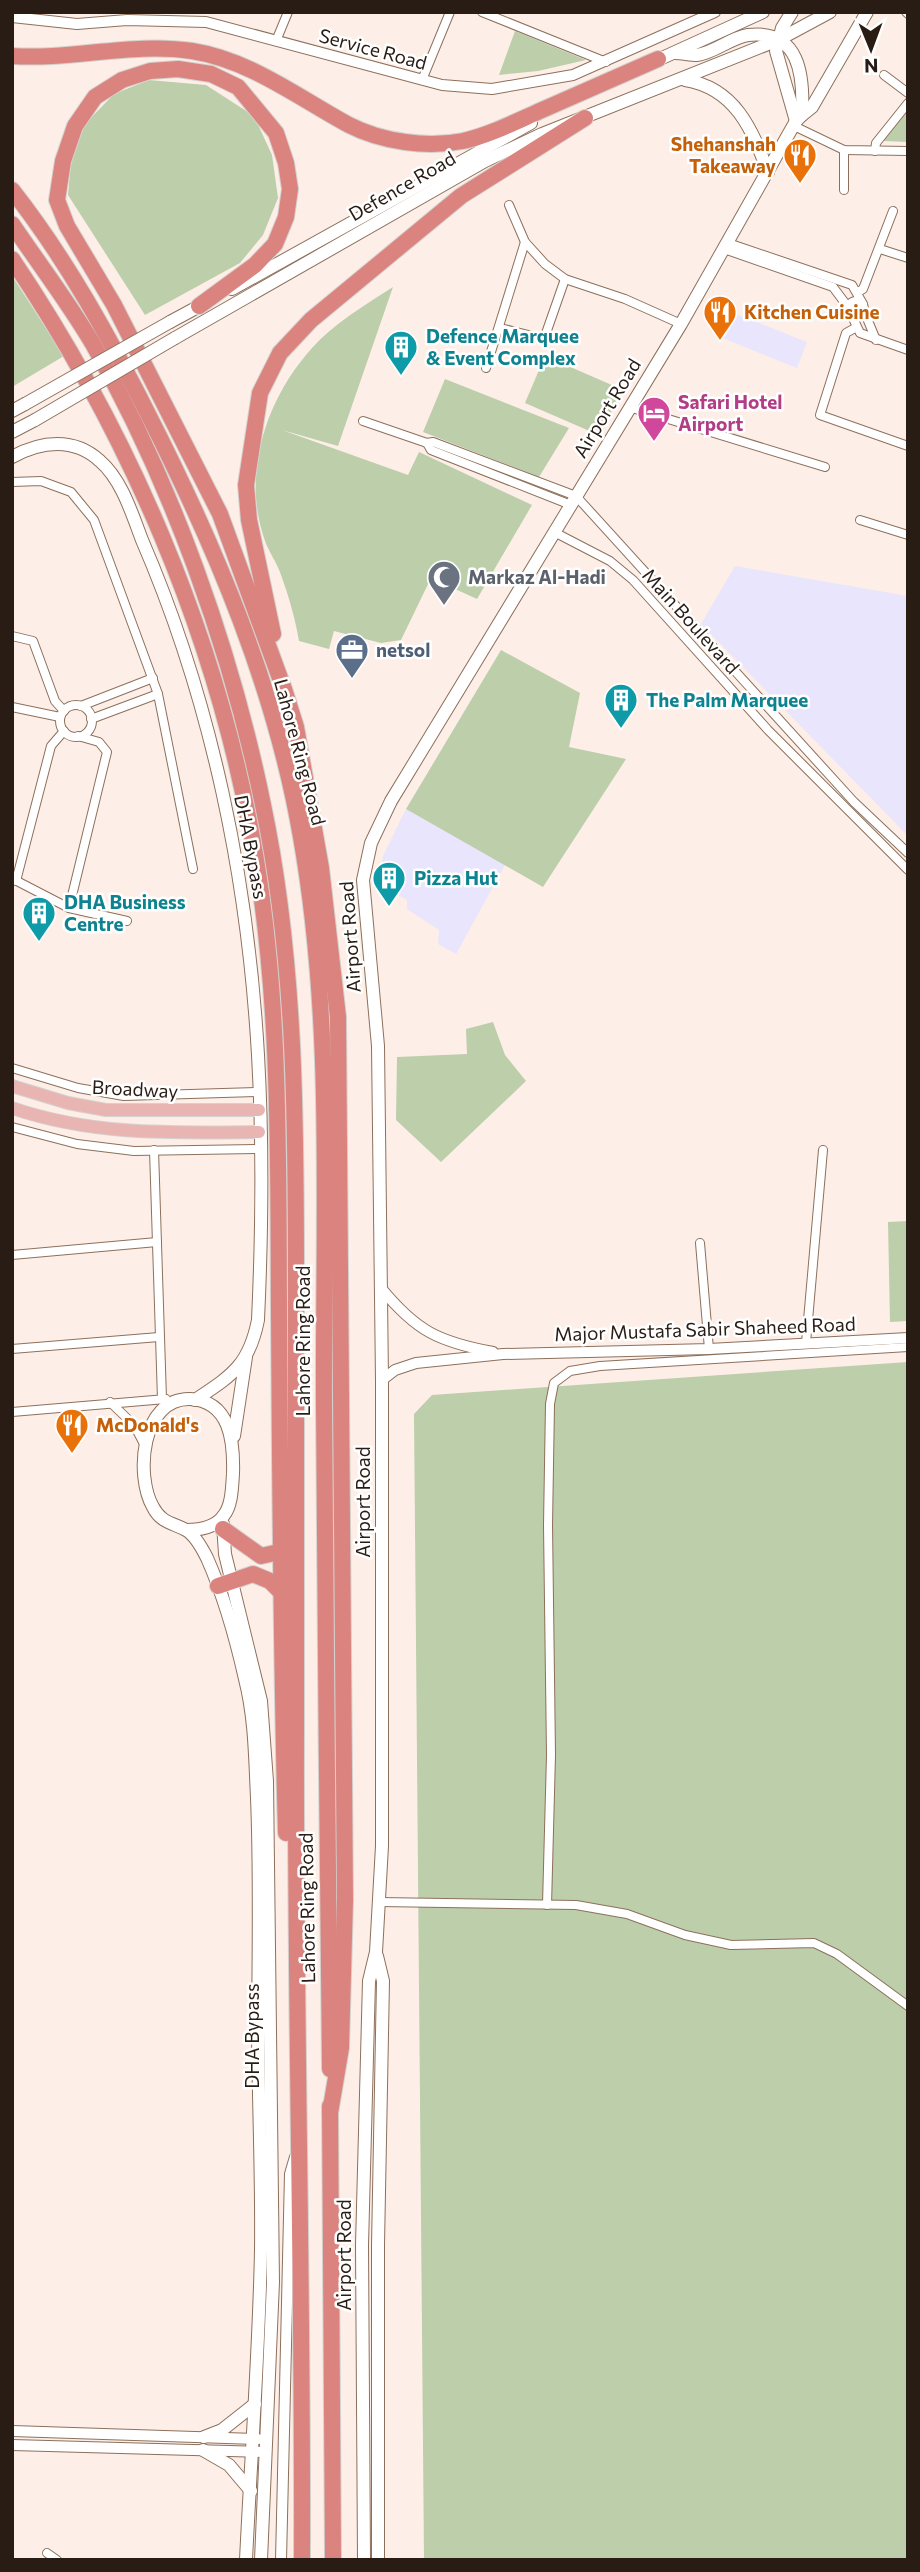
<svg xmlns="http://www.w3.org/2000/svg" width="920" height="2572" font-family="Commissioner,sans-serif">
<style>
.commercial{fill:#e8e5fc}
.green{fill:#bcceaa}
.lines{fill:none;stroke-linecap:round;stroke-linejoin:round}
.minor-casing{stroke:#8d705c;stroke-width:10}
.tertiary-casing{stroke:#8d705c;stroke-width:12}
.secondary-casing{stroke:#8d705c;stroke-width:14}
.primary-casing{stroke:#d4d2d0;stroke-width:14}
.motorway-casing{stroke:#d4d2d0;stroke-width:18}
.minor{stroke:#fff;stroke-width:8}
.tertiary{stroke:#fff;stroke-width:10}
.secondary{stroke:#fff;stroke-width:12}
.primary{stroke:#e9b5b2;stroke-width:12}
.motorway{stroke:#db847f;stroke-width:16}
.secondary-bridge-casing{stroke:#8d705c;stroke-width:14;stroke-linecap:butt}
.secondary-bridge{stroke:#fff;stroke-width:12}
.labels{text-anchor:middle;stroke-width:5;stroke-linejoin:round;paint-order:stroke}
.street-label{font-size:19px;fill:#281c14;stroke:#fff}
.food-label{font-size:19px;font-weight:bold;fill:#c56008;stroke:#fff;text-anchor:start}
.culture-label{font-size:19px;font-weight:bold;fill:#0d838f;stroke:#fff;text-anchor:start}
.hotel-label{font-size:19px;font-weight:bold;fill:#b23c85;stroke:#fff;text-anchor:start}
.worship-label{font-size:19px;font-weight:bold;fill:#5b616d;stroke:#fff;text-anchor:start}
.service-label{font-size:19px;font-weight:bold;fill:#4e5e75;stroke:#fff;text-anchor:start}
</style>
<rect width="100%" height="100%" fill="#fdefe7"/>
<g class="commercial">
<polygon points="726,310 807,342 797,368 715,335 718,328 707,324 713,311 724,316"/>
<polygon points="735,566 908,596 908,836 701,624"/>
<polygon points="406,809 505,865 456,954 438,944 439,930 407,909 407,900 388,889 378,891 383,856"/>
</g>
<g class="green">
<polygon points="515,31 586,60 538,71 499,75"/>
<polygon points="149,80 206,85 254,116 272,155 278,198 263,235 240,263 145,315 68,195 71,162 84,125 114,94"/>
<polygon points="908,109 908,142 884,141 885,138"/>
<polygon points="12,276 64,356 12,387"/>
<path d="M393,287L338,446L282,430L408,475L419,452L532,505L477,599L431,578L401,640L381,643L334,631L329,649L299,641C295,618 289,597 281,575C277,563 269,552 265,541C241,474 266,399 312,348C333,324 365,305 393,287Z"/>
<polygon points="545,356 621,389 601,436 525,403"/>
<polygon points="445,379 569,428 539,477 423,432"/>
<polygon points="501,650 580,693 569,747 626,759 543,887 406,809"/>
<polygon points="493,1022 505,1055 526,1081 441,1162 396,1120 397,1057 467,1054 466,1029"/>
<polygon points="908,1221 908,1321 890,1322 888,1222"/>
<polygon points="908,1362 908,2560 424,2560 414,1414 432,1395"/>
</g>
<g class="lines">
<defs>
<g id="minor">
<polyline points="482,12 606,62"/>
<polyline points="906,12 908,14"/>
<polyline points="276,41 288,12"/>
<polyline points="884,75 908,93"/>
<polyline points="422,80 450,12"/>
<polyline points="794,126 844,150 908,151"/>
<polyline points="875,151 876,143 908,103"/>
<polyline points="844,190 844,150"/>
<polyline points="509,205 525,242 545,264 565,279 625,299 681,324"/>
<polyline points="728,243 852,285 863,304"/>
<polyline points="724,249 833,287 848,307"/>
<polyline points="880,249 908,258"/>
<polyline points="858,292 863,289 893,211"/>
<circle cx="856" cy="309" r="8"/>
<polyline points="864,311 876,340"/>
<polyline points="851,314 860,333 908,350"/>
<polyline points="500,328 544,339 565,279"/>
<polyline points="855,328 846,333 820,415 908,446"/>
<polyline points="486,368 525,242"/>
<polyline points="629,407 825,467"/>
<polyline points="363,421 427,443 433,442 576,496 854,802 908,853"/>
<polyline points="427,443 431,450 571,505"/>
<polyline points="12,482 41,481 71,492 94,520 158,694 193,869"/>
<polyline points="860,520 908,535"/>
<polyline points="554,532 610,561 633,580 768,730 908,870"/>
<polyline points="12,636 33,641 55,701 64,711"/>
<circle cx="76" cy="721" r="16"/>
<polyline points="81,706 153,678"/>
<polyline points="12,707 60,717"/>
<polyline points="91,719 158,694"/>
<polyline points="13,879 69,908 127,921"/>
<polyline points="16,881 51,746 64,731"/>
<polyline points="69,908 107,752 99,742 78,736"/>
<polyline points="12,1068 78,1088 124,1096 258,1092"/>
<polyline points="12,1127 77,1144 134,1151 259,1149"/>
<polyline points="154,1150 162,1399"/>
<polyline points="700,1243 709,1349"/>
<polyline points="12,1255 157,1242"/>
<polyline points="806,1343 823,1150"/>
<polyline points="12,1349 159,1337"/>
<polyline points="110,1402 134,1425 145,1446"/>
<polyline points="12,1412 166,1399"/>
<polyline points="379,1902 576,1905 627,1914 685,1935 731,1945 814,1943 837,1954 908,2006"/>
<polyline points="547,1905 551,1755 548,1525 550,1404 554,1383 570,1371 600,1366 908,1347"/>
<polyline points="47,2553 57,2560"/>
</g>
<g id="tertiary">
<polyline points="12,17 77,24 127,20 206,22 442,85 492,89 573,75 715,12"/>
<path d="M381,1288C416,1331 439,1342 493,1352"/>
<polyline points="382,1380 395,1370 416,1363 503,1354 709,1349 908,1338"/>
<polyline points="12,2431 258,2439"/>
<polyline points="12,2445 265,2452"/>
<polyline points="281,2560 290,2174 295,2157"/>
</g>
<g id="secondary">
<polyline points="792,12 782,28 776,51 796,121"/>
<polyline points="651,63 763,12"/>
<path d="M685,80C735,88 752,129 768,172"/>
<polyline points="802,115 812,107 867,12"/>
<polyline points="232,289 531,123"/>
<polyline points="170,322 207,302"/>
<polyline points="175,338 485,161 542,134 778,40 830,12"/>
<polyline points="12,411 25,404"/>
<polyline points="12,432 35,420"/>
<path d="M12,457C41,441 74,437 100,461C122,480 132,514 142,540C212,702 248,880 258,1055C263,1142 262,1233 258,1320C249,1366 231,1376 195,1400"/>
<polyline points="234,1436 246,1357"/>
<polyline points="223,1524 225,1554 261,1701 267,1781 273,2282 261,2560"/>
<path d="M186,1530C200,1530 216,1528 224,1515C232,1505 232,1487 233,1474C234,1443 231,1401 190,1399C141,1398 135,1476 153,1507C161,1523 173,1523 186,1530C195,1535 203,1550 207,1558C224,1596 236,1639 245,1679C255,1718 255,1758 257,1798C260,1871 259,1944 258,2017C258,2095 262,2172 261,2250C259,2353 251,2456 246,2560"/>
<polyline points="377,1956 383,1981 378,2245 378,2560"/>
<polyline points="204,2437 222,2430 255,2404"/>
<polyline points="203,2450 229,2465 251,2491"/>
<path d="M364,2560L362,2245L369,1981L376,1952L382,1846V1380L378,1046L363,880L371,843L391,801L681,324L796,121L802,115C804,76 800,29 748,35C730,38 714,53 697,55C690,55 682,53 675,53"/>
</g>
<g id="primary">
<polyline points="12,1086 68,1103 106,1110 259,1110"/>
<path d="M12,1108C94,1136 174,1133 259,1132"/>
</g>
<g id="motorway">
<path d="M12,56C72,60 133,42 192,51C250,60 299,98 349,125C382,142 427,148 463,141C490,135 517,121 542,110C581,93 619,76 658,59"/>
<path d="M12,190C67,260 109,337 149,416C216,548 276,690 301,837C334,1024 323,1215 324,1404C325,1626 328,1847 330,2069"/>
<path d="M12,224C39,264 69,303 93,344C172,483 231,649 263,805C297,966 296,1133 296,1297C296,1441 297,1585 296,1730C295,2006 303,2283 302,2560"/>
<path d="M12,259C129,433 214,630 252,837C281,992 278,1153 279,1310C280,1484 281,1658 286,1833"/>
<polyline points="199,306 255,265 275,244 286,217 290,189 286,163 276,133 238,87 211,74 178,69 150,71 122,80 95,97 75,126 63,161 57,200 67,226 114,305 220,514 284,689 296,727 321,868 338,1017 345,1900 341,2048 330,2113"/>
<polyline points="273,634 249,520 246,485 260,393 280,353 311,320 461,196 585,118"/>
<polyline points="223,1529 261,1556 279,1552"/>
<polyline points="218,1586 253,1574 270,1581 279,1590"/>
<polyline points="330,2106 333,2560"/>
</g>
</defs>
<use href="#minor" class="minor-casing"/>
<use href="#tertiary" class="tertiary-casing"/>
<use href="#secondary" class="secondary-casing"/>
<use href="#primary" class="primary-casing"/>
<use href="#motorway" class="motorway-casing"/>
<use href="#minor" class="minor"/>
<use href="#tertiary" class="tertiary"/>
<use href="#secondary" class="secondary"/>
<use href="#primary" class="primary"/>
<use href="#motorway" class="motorway"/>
<defs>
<g id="secondary-bridge">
<polyline points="25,404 170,322"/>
<polyline points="35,420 175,338"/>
</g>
</defs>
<use href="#secondary-bridge" class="secondary-bridge-casing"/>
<use href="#secondary-bridge" class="secondary-bridge"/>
</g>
<defs>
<symbol id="restaurant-pin" viewBox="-11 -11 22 30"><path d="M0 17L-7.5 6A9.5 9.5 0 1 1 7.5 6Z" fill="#e8710a" stroke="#fff"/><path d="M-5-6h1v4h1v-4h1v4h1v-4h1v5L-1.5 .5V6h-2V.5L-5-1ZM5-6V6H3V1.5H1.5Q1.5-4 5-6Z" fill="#fff"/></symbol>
<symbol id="building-pin" viewBox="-11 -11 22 30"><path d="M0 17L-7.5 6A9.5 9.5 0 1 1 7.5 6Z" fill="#0f9aa8" stroke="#fff"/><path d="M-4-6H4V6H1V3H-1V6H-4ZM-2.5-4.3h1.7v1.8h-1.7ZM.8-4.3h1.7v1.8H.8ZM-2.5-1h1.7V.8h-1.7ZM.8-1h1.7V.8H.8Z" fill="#fff"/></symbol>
<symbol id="hotel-pin" viewBox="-11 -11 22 30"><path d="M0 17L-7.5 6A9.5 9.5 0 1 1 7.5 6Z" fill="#d1479c" stroke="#fff"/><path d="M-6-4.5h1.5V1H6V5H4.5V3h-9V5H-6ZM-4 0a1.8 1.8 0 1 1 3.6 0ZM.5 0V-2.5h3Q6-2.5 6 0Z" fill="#fff"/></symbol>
<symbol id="mosque-pin" viewBox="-11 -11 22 30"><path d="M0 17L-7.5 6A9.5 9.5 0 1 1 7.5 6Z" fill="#6b7280" stroke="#fff"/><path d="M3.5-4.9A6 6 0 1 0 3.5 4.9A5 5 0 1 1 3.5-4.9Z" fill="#fff"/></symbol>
<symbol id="office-pin" viewBox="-11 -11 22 30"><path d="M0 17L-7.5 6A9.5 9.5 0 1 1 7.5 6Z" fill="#5c6f8a" stroke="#fff"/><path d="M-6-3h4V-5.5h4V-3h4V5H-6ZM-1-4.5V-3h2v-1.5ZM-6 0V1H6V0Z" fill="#fff"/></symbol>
</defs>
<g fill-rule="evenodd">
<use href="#restaurant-pin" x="781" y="136" width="38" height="52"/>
<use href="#restaurant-pin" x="701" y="293" width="38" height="52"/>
<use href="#building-pin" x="382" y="328" width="38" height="52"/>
<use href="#hotel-pin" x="635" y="394" width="38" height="52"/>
<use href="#mosque-pin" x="425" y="558" width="38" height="52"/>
<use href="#office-pin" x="333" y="631" width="38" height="52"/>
<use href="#building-pin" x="602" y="681" width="38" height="52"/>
<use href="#building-pin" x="370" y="859" width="38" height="52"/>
<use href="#building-pin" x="20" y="894" width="38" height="52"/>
<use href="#restaurant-pin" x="53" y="1406" width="38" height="52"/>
</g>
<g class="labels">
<g class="street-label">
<text transform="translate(373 49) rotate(15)" y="7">Service Road</text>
<text transform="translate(402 186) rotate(-30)" y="7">Defence Road</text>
<text transform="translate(607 408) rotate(-59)" y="7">Airport Road</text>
<text transform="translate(691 621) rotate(48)" y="7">Main Boulevard</text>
<text transform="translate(300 752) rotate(75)" y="7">Lahore Ring Road</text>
<text transform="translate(251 847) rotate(79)" y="7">DHA Bypass</text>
<text transform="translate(350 937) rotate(-94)" y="7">Airport Road</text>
<text transform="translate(135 1089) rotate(3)" y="7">Broadway</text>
<text transform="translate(705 1329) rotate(-2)" y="7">Major Mustafa Sabir Shaheed Road</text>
<text transform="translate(303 1341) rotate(-90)" y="7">Lahore Ring Road</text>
<text transform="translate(363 1502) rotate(-90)" y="7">Airport Road</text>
<text transform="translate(307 1908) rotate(-91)" y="7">Lahore Ring Road</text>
<text transform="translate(252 2036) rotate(-90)" y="7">DHA Bypass</text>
<text transform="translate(344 2255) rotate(-90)" y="7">Airport Road</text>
</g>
<g class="food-label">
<text x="776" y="151" text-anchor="end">Shehanshah<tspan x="776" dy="22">Takeaway</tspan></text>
<text x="744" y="319">Kitchen Cuisine</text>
<text x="96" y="1432">McDonald's</text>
</g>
<g class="culture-label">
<text x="426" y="343">Defence Marquee<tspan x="426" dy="22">&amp; Event Complex</tspan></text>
<text x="646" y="707">The Palm Marquee</text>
<text x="414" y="885">Pizza Hut</text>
<text x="64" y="909">DHA Business<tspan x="64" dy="22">Centre</tspan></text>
</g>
<g class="hotel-label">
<text x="678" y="409">Safari Hotel<tspan x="678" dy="22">Airport</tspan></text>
</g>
<g class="worship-label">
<text x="468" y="584">Markaz Al-Hadi</text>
</g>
<g class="service-label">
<text x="376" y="657">netsol</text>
</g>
</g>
<rect width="920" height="2572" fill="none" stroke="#281c14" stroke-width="28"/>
<g transform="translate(871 49) rotate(179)" stroke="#ffffff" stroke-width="5" paint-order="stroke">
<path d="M0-5L12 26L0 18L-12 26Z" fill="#281c14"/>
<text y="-10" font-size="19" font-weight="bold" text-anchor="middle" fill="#281c14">N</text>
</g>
</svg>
